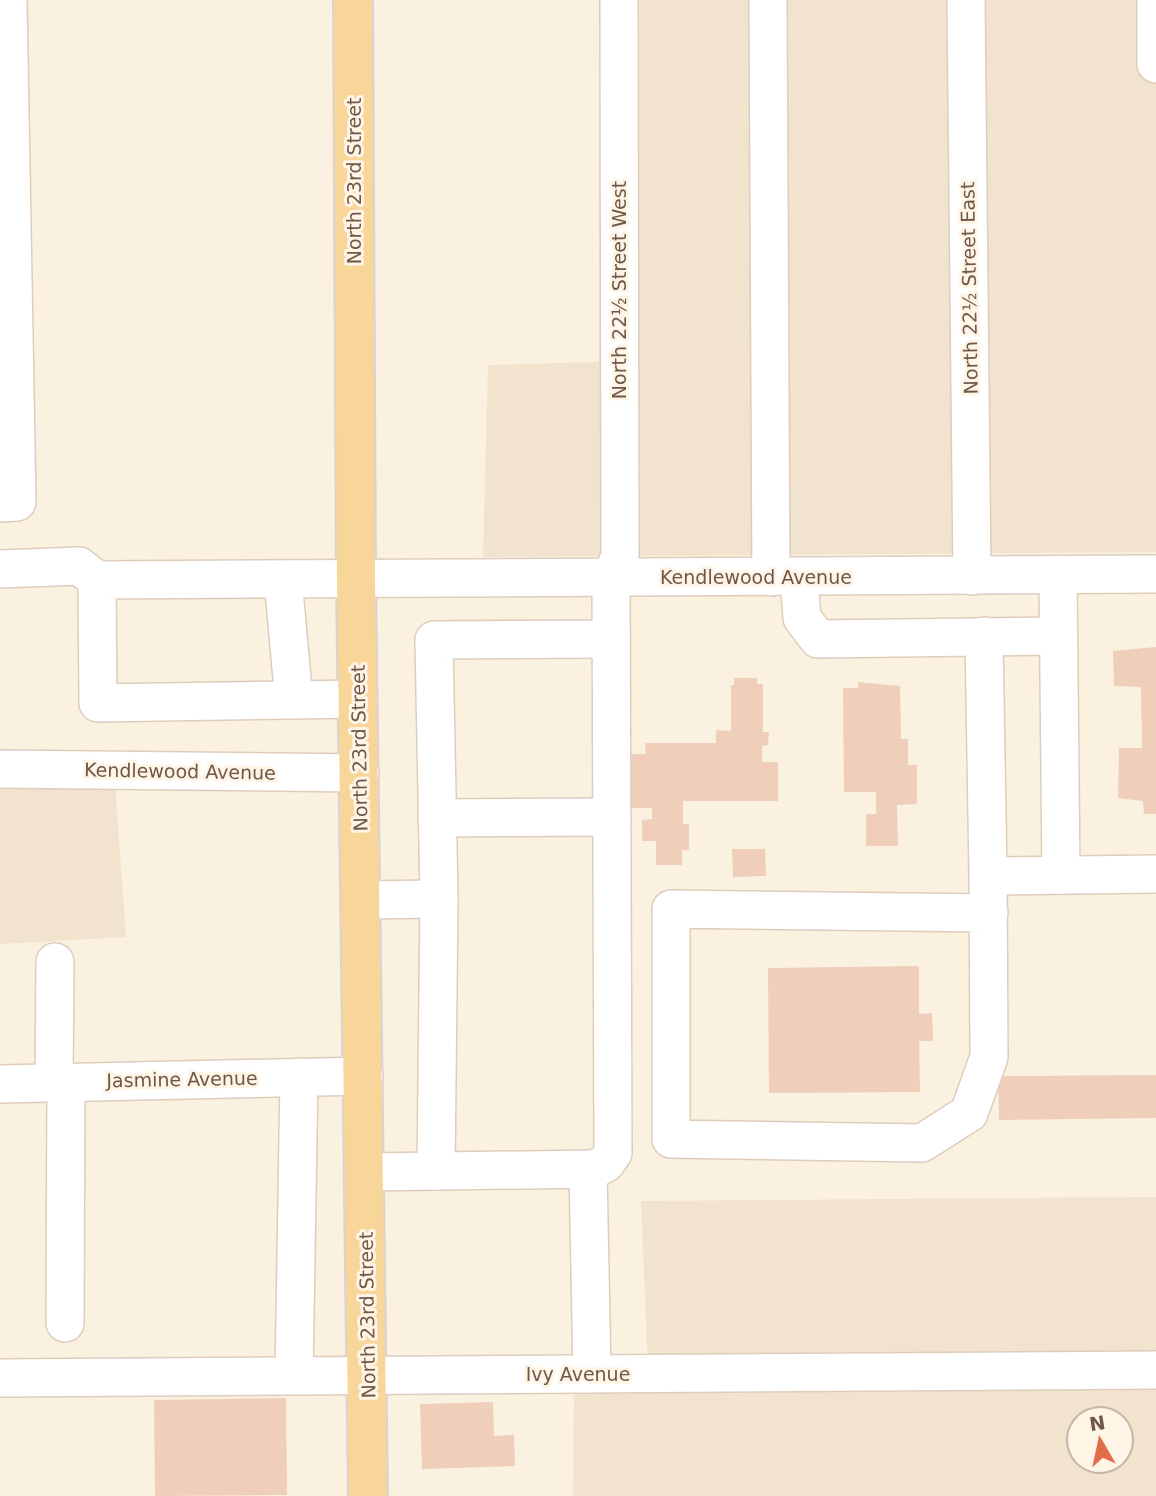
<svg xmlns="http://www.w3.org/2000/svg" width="1156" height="1496" font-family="'DejaVu Sans',sans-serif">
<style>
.residential{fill:#f2e3cf;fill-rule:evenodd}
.building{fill:#efcfb9}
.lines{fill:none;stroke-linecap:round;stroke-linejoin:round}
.minor-casing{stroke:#decdbd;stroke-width:40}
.major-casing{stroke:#dad3d0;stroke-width:42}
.minor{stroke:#fff;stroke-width:37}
.major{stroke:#f8d69a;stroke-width:38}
.labels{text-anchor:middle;stroke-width:6;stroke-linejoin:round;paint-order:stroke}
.street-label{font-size:19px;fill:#705749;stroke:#fef5e6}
</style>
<rect width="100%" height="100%" fill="#fbf1e0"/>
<g class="residential">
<polygon points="600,0 1156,0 1156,552 483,557 488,365 599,362"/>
<polygon points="0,783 115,784 126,937 0,944"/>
<path d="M1156,1197V1496H573L574,1393L649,1392L641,1201ZM1079,1419H1121V1461H1079Z"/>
</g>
<g class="building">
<polygon points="1156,647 1156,814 1144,814 1143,801 1118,798 1119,748 1142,748 1141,687 1114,686 1113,651"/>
<polygon points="734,678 757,678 757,684 763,684 763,732 769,732 768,745 762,746 762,762 778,762 778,801 683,801 683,824 689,824 689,850 682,850 682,865 656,865 656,841 642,841 642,820 652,819 652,808 622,808 622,754 646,754 645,743 716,743 716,730 731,731 731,685 734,685"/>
<polygon points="858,682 900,686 901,739 908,739 908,765 917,765 917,804 897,805 898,846 866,846 866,814 876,814 876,792 844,792 843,688 858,688"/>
<polygon points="732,849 765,849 766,876 733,877"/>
<polygon points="919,966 919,1014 932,1013 933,1041 919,1041 920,1092 769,1093 768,968"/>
<polygon points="1156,1075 1156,1118 999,1120 998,1076"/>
<polygon points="286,1398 287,1495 155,1496 154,1400"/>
<polygon points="493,1402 494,1436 514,1435 515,1466 422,1469 420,1404"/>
</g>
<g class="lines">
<defs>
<g id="minor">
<polyline points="768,0 771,577"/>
<polyline points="966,0 972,576"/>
<polyline points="1156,0 1156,64"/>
<polyline points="0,503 17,502 8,0"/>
<polyline points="0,569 79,566 97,580"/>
<polyline points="1058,575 1061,875"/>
<polyline points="799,577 802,618 818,639 1058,636"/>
<polyline points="283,580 294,700"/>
<polyline points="984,636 988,876 989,1057 969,1113 922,1143 671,1139 671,909 989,913"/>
<polyline points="358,699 98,703 97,580 1156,574"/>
<polyline points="0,769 360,773"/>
<polyline points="437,818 612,817"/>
<polyline points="988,876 1156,874"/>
<polyline points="361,900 439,899"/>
<polyline points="54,1082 55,962"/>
<polyline points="0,1084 364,1076"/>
<polyline points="588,1169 592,1374"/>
<polyline points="436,1171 439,899 434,640 611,639"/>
<polyline points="365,1172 595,1169 606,1163 613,1153 611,578 620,556 619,0"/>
<polyline points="65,1323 66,1082"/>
<polyline points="294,1376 299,1077"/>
<polyline points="0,1378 1156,1370"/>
</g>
<polyline id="major" points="353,0 356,580 368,1496"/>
</defs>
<use href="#minor" class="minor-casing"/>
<use href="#major" class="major-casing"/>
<use href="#minor" class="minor"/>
<use href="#major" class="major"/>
</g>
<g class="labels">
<g class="street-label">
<text transform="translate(354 181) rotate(-90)" y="7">North 23rd Street</text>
<text transform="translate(969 288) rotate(-91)" y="7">North 22½ Street East</text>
<text transform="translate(619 290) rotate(-90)" y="7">North 22½ Street West</text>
<text x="756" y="584">Kendlewood Avenue</text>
<text transform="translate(359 748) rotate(-91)" y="7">North 23rd Street</text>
<text transform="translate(180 771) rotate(1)" y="7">Kendlewood Avenue</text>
<text transform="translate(182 1079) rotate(-1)" y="7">Jasmine Avenue</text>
<text transform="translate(367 1315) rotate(-91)" y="7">North 23rd Street</text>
<text x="578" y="1381">Ivy Avenue</text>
</g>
</g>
<g transform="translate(1100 1440) rotate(351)"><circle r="33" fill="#fef5e6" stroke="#c5b6a7" stroke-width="2"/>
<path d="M0-5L12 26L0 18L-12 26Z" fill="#e16d49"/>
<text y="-10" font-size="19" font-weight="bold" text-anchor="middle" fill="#705749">N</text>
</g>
</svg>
